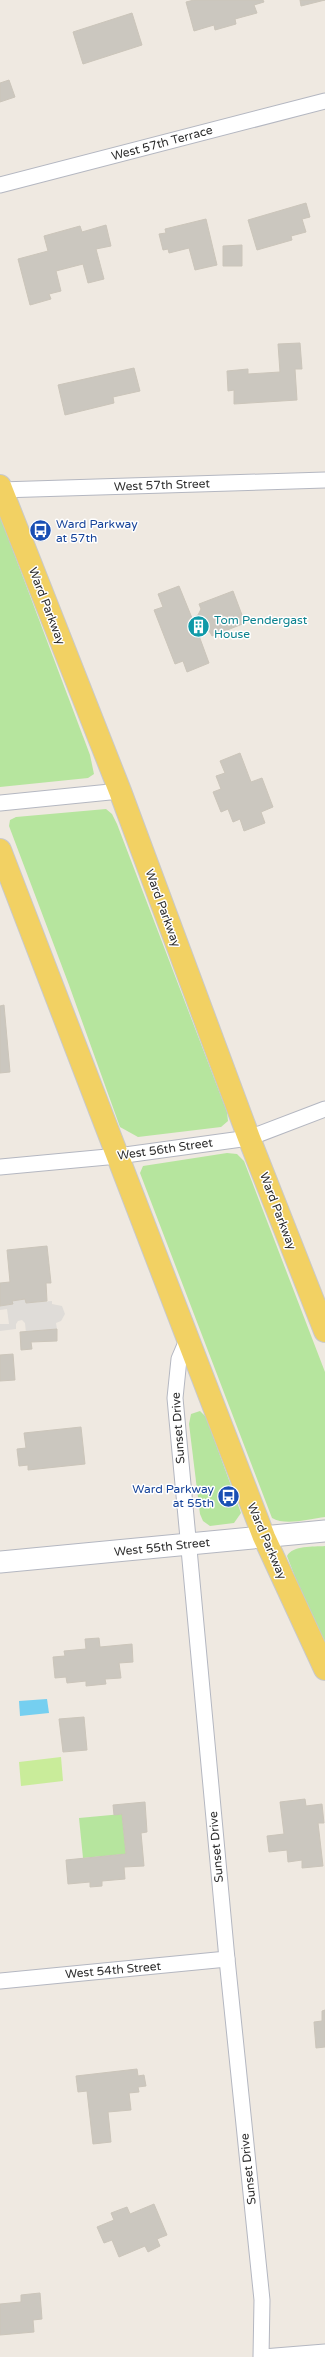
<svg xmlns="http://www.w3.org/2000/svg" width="325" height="2357" font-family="'Varela Round',sans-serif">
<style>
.green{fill:#b6e59e}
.pitch{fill:#c9ec9a}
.plaza{fill:#dfdcd8}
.water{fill:#75cff0}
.building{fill:#cbc7bf;stroke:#cbc5ba}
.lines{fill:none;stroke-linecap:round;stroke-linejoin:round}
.street-casing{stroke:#b4b7c1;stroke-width:17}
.secondary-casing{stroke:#b4b7c1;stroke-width:23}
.primary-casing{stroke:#c9c9c9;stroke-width:24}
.street{stroke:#fff;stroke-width:15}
.secondary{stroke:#fff;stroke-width:21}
.primary{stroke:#f2d163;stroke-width:22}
.labels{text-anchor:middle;stroke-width:3;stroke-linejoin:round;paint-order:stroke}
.street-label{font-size:12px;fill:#2e2e2e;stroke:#fff}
.transit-label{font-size:12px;fill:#164399;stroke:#fff;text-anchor:start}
.culture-label{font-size:12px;fill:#0d838f;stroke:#fff;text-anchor:start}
</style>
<rect width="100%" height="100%" fill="#efe9e1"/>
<g class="green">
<polygon points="0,516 90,755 94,774 88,778 0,787"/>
<polygon points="106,809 112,814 117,824 227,1112 228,1121 221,1127 138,1137 120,1127 69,985 9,826 10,820 16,817"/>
<path d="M227,1153L237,1154L244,1161L325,1372V1517C310,1519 285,1526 272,1518L140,1173L143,1166Z"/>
<polygon points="200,1411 206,1417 241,1513 234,1523 210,1526 203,1521 200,1514 189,1424 191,1414"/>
<path d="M325,1546V1655L287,1556C293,1545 313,1547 325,1546Z"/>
<polygon points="122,1814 126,1854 83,1858 79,1818"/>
</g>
<polygon class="pitch" points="61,1757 63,1781 21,1786 19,1762"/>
<polygon class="plaza" points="25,1299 26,1303 52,1301 52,1304 62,1306 65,1314 61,1321 56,1323 57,1329 26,1333 25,1323 22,1320 18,1321 16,1324 16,1329 0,1331 0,1324 9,1324 7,1309 0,1310 0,1306 12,1304 12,1301"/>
<polygon class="water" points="47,1699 49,1713 20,1716 19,1701"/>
<g class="building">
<polygon points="194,0 263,0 264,2 254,5 257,13 235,19 236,24 215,30 214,25 194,31 186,2"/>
<polygon points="300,0 325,0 301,6"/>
<polygon points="132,13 142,45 83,64 73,32"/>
<polygon points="9,80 15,97 0,102 0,83"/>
<polygon points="306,203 310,217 302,219 306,232 291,236 292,240 257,250 248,220"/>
<polygon points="206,219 217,265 195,270 189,248 169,253 168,249 163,250 159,234 166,233 165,229"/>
<polygon points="106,225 111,246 96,249 104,279 88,283 83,264 56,271 61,291 49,294 51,299 30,305 18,259 48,251 44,236 80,226 82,232"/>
<polygon points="242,245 242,266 223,266 223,246"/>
<polygon points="300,343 302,369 295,369 297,400 234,404 234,390 228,391 227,371 248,369 248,374 280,372 278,344"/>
<polygon points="134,368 140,391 113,397 114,403 65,415 58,385"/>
<polygon points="179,586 192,618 198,615 201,609 199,604 233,591 245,623 212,636 210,632 203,630 198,633 209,663 187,672 183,661 175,664 154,610 163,607 158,594"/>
<polygon points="240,753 251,782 262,778 273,807 261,812 265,823 244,831 240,819 233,822 228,809 221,812 213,792 221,789 216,776 225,773 220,761"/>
<polygon points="4,1005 10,1072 0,1073 0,1006"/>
<polygon points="47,1246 51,1283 46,1283 47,1301 26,1303 25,1299 12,1301 13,1304 0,1306 0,1283 10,1282 7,1250"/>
<polygon points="57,1329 57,1341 31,1342 32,1349 21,1350 20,1332"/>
<polygon points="13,1354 15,1380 0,1381 0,1355"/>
<polygon points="81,1427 85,1464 28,1470 28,1465 19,1466 17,1449 26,1448 24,1433"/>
<polygon points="99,1638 100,1647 132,1644 133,1662 119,1663 121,1678 105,1679 106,1684 86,1686 86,1681 67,1683 66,1677 55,1678 53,1657 65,1656 64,1651 86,1649 85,1639"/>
<polygon points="84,1717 87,1750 63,1752 59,1719"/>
<polygon points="305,1799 306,1806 322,1804 324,1823 318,1823 323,1866 302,1868 302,1860 288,1862 287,1850 269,1852 267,1836 284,1834 280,1802"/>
<polygon points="145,1802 147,1832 141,1833 144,1866 124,1867 125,1879 102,1881 102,1886 90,1887 90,1882 68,1884 66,1860 126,1854 122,1814 114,1815 113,1805"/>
<polygon points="325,2010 325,2047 316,2048 314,2022 322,2021 322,2011"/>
<polygon points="137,2069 138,2076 144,2075 146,2086 138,2087 139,2092 129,2093 131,2110 108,2112 111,2142 93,2144 87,2091 78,2092 76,2076"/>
<polygon points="154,2204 167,2235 157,2239 160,2246 148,2252 145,2246 119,2257 112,2240 104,2243 97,2227 114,2220 111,2213 127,2207 130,2214"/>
<polygon points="40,2293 42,2319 33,2320 34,2332 0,2335 0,2304 21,2302 21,2295"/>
</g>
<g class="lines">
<defs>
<g id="street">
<polyline points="0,185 325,101"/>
<polyline points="0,490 325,480"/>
<polyline points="0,803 120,791"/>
<polyline points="0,1167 118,1156 249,1138 325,1109"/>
<polyline points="188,1338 179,1359 175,1398 227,1959 262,2300 261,2357"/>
<polyline points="0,1981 227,1959"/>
<polyline points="263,2357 325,2352"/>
</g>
<polyline id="secondary" points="0,1562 325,1531"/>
<g id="primary">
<polyline points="0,486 120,791 249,1138 325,1331"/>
<polyline points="0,850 264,1537 325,1669"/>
</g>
</defs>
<use href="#street" class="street-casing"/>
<use href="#secondary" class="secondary-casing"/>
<use href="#primary" class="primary-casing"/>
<use href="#street" class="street"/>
<use href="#secondary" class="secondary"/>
<use href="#primary" class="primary"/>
</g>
<defs>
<symbol id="bus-disc" viewBox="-11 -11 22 22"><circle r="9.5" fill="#1a4fb4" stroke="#fff"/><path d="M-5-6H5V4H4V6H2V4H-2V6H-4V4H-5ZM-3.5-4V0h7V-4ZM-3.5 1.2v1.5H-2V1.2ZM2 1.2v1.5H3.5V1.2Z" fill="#fff"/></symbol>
<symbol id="building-disc" viewBox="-11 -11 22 22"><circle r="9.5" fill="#0f9aa8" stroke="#fff"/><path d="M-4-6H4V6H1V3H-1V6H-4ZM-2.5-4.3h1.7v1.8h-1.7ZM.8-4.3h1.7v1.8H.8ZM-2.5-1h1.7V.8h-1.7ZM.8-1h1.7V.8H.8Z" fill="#fff"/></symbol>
</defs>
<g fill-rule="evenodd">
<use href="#bus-disc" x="28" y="518" width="25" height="25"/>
<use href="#building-disc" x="186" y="614" width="25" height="25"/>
<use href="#bus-disc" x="216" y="1484" width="25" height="25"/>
</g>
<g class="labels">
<g class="street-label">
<text transform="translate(162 143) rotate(-15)" y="4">West 57th Terrace</text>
<text transform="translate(162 485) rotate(-2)" y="4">West 57th Street</text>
<text transform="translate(47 606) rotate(69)" y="4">Ward Parkway</text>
<text transform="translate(163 908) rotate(70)" y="4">Ward Parkway</text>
<text transform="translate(165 1149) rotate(-8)" y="4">West 56th Street</text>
<text transform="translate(278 1211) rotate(69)" y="4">Ward Parkway</text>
<text transform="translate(178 1428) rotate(-94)" y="4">Sunset Drive</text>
<text transform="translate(267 1541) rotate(67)" y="4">Ward Parkway</text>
<text transform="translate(162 1547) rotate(-6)" y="4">West 55th Street</text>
<text transform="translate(216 1847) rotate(-95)" y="4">Sunset Drive</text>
<text transform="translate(113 1970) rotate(-5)" y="4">West 54th Street</text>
<text transform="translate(248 2169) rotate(-96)" y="4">Sunset Drive</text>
</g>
<g class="transit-label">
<text x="56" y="528">Ward Parkway<tspan x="56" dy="14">at 57th</tspan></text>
<text x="214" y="1493" text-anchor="end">Ward Parkway<tspan x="214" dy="14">at 55th</tspan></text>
</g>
<g class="culture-label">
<text x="214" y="624">Tom Pendergast<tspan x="214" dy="14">House</tspan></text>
</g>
</g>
</svg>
